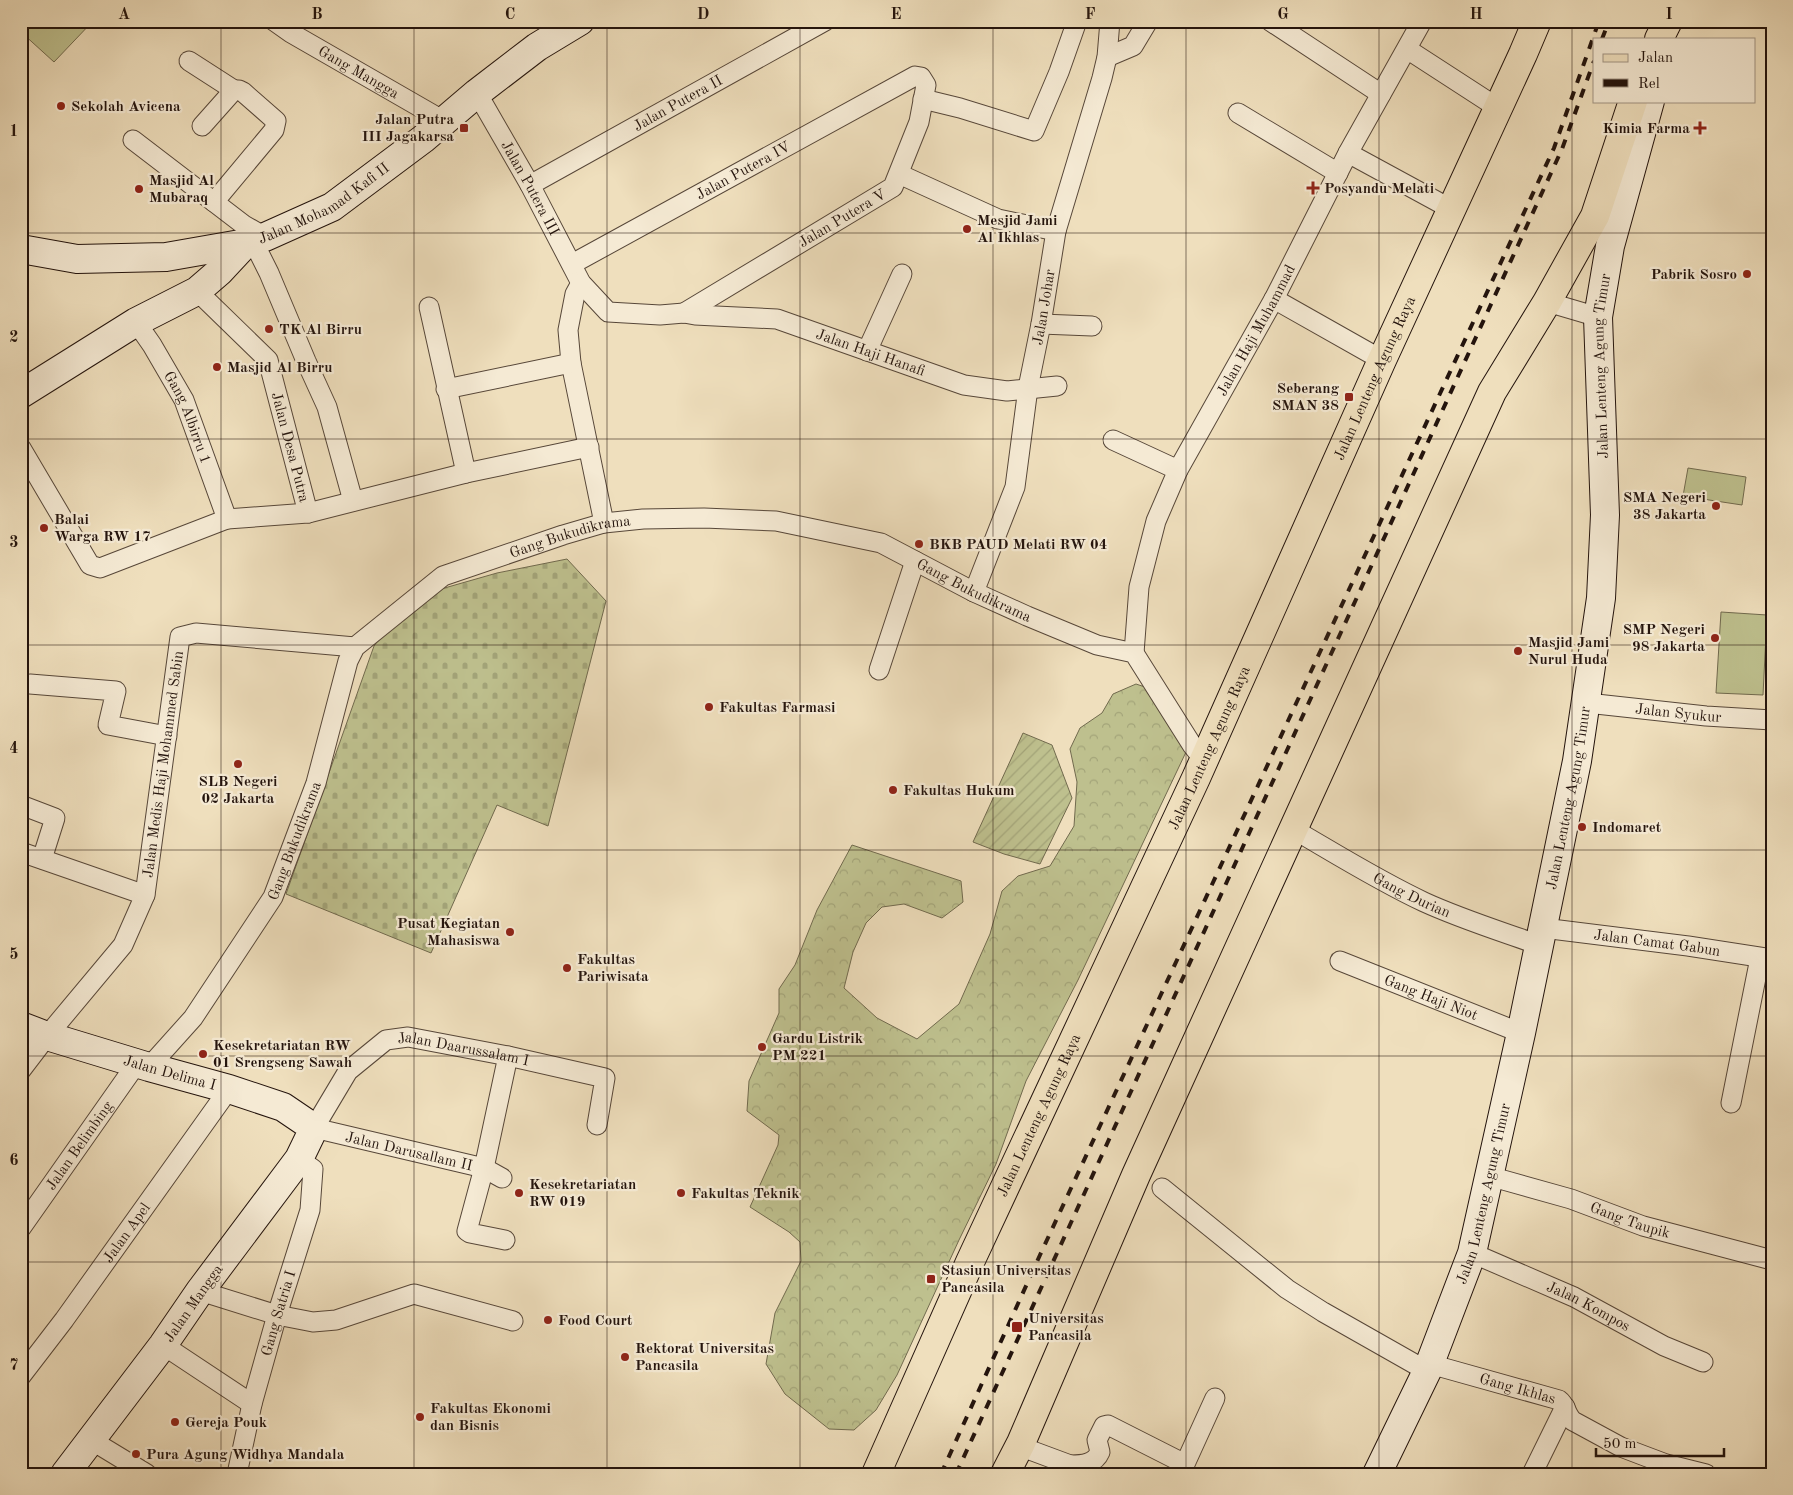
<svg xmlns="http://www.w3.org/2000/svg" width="1793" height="1495" font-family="'Old Standard TT',serif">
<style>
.forest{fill:url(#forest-crowns);stroke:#716a4e}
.cemetery{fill:url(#cemetery-stones);stroke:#716a4e}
.garden{fill:url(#garden-furrows);stroke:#716a4e}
.pitch{fill:#bec08e;stroke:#716a4e}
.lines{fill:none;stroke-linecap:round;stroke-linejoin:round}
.street-casing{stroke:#574739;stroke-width:21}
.secondary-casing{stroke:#24140d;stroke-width:30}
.primary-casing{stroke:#24140d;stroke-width:30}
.street{stroke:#f5ead4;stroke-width:19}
.secondary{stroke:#f5ead4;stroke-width:28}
.primary{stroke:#efdfbd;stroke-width:28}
.rail{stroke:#24140d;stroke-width:4;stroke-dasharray:9 9;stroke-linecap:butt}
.grid{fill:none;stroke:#24140d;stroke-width:1;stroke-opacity:0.55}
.poi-dot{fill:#8f2418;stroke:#f5ead4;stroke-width:2}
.labels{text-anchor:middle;stroke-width:4.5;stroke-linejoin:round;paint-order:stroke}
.street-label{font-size:15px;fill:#24140d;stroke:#f5ead4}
.poi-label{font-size:15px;font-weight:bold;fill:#24140d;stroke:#f5ead4;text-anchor:start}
.neatline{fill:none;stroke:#24140d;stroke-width:2}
.grid-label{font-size:16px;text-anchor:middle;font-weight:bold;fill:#24140d}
</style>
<defs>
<pattern id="forest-crowns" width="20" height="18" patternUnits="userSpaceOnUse" patternTransform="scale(1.25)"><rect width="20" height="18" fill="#bec08e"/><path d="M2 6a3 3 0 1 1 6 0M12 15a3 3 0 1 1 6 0" fill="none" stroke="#a3a479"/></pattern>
<pattern id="cemetery-stones" width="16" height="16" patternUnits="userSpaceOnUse" patternTransform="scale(1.25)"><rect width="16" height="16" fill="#bec08e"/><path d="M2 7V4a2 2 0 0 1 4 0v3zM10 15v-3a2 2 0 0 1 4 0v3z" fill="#a3a479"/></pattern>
<pattern id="garden-furrows" width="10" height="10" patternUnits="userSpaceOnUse" patternTransform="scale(1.25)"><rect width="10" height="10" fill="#bec08e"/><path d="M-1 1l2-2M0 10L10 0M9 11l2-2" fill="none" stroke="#a3a479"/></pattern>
</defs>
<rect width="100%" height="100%" fill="#efdfbd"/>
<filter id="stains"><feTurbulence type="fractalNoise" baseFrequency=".004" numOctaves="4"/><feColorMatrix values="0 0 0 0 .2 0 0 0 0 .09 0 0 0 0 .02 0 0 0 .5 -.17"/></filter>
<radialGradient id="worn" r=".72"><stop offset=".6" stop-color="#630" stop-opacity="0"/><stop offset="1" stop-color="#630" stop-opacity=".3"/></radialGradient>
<polygon class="forest" points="1136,684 1151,689 1186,752 1078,980 1026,1081 996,1164 959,1240 897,1375 876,1410 854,1430 829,1429 785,1394 766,1364 775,1313 801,1261 800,1242 789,1232 750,1207 778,1145 779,1135 747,1111 749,1081 779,1013 779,989 795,965 817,910 852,845 961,881 963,902 942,918 904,904 882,907 866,923 853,952 844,988 877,1018 917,1039 959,1004 990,934 1002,891 1018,876 1050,866 1074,826 1077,782 1070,749 1080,728 1102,713 1113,694"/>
<polygon class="cemetery" points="567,559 606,601 548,826 497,805 431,953 286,894 374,646 387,629 434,591 497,573"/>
<polygon class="garden" points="1023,733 1052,745 1072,798 1040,864 1004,854 973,842"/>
<g class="pitch">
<polygon points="21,21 93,21 54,62 21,32"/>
<polygon points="1688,468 1746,477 1742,505 1683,496"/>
<polygon points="1721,612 1767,615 1763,695 1716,693"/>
</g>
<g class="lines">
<defs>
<g id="street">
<path id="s1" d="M274,21L291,33L444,121"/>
<polyline points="1270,21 1381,94"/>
<polyline points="1407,49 1498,108"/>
<polyline points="1107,57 1133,46 1148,21"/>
<polyline points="189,61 234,90"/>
<path id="s2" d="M477,93L530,185L581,283L608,312L660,315L684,313L695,315L777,319L964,385L1007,391L1057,386"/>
<polyline points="923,99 960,108 1034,131 1059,72 1077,21"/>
<polyline points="1238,113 1338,173"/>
<polyline points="202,126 234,90 239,90 243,92 276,121 274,130 214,202"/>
<polyline points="133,140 244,225 265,237"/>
<polyline points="1348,153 1451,209"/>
<polyline points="899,174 998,219 1056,231"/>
<path id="s3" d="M530,185L825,21"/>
<polyline points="253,241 269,273 306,361 327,407 353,501"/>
<path id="s4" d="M572,264L915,76L921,77L926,85L919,122L893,187L684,313"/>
<polyline points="581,283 575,294 568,330 571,363 604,523"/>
<path id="s5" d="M197,291L268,360L308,513"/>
<polyline points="1274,299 1382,360"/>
<polyline points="1547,302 1598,317"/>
<polyline points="429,307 466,473"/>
<path id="s6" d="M136,322L152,345L184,400L227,519"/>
<polyline points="1041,324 1092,326"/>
<polyline points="867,351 902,274"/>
<polyline points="446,389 571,363"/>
<polyline points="1113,440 1178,470"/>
<polyline points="21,448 90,565 100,568 227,519 308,513 466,473 589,447"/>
<path id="s7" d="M974,592L1015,487L1028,388L1041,324L1056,231L1102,78L1107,57L1110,21"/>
<path id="s8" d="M1134,653L1139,587L1156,521L1178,470L1274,299L1348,153L1422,21"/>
<polyline points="879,670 915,561"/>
<polyline points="30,684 116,691 108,725 167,736"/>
<path id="s9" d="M1587,703L1706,716L1772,720"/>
<polyline points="21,805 55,818 42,859"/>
<path id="s10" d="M1293,829C1336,854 1379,881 1424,902C1461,919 1500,931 1539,945"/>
<polyline points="21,852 145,895"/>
<path id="s11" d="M1543,928L1688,946L1772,959"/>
<path id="s12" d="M1340,961L1521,1033"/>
<path id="s13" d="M149,1067L193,1018L273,897L316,783L348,661L355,647L443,576L563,535L604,523L643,519L704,518L776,521L881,543L974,592L1027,616L1097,645L1134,653L1192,745L1204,760"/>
<path id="s14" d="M21,1070L47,1036L123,945L145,895L180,637L196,633L355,647"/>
<polyline points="1731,1103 1760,958"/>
<path id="s15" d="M1489,1176L1571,1199L1643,1226L1772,1260"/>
<path id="s16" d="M502,1178L484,1168L314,1128L348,1071L386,1040L408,1037L508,1056L605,1078L597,1125"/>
<polyline points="1162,1188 1287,1289 1323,1312 1427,1371"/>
<path id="s17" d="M21,1228L137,1063"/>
<polyline points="505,1240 470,1233 467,1231 484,1168 508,1056"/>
<path id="s18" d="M1472,1253L1574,1297L1664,1346L1703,1362"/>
<polyline points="200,1291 277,1315 313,1322 336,1320 414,1294 513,1321"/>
<polyline points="163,1345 252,1404"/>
<path id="s19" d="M1430,1364L1559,1400C1566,1405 1566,1415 1573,1421L1621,1447L1642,1455L1666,1464L1706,1474"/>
<path id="s20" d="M21,1376L64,1320L229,1089"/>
<polyline points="91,1440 147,1474"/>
<polyline points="1019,1446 1081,1469"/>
<path d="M1071,1465C1082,1465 1095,1464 1100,1452L1097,1440L1104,1426L1108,1425L1185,1464L1215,1398"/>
<path id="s21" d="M237,1474L252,1404L277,1315L310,1210L313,1169L299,1159"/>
<polyline points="1532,1474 1565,1407"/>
</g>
<g id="secondary">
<path id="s22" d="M21,249L77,259L166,257L246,243L265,237L332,207L423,139L477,93L537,47L580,21"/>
<polyline points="21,394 136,322 197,291 219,272 246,243"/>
<path id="s23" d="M21,1026L47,1036L149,1067L229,1089L283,1107L314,1128L299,1159L200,1291L163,1345L65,1474"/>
<path id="s24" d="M1377,1474L1427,1371L1472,1253L1521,1033L1577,761L1601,598L1605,515L1598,317L1610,246L1650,101"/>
</g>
<g id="primary">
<polyline points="1659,39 1668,21"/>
<path id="s25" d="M876,1474L970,1262L1196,778L1382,360L1523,54L1537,21"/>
<polyline points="1005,1474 1021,1443 1136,1175 1492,392 1547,302 1595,216 1633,101"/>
</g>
</defs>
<use href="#street" class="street-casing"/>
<use href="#secondary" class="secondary-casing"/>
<use href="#primary" class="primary-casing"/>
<use href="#street" class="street"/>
<use href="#secondary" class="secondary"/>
<use href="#primary" class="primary"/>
<g class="rail">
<polyline points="1602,39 1609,21"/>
<polyline points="941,1474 1040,1255 1554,148 1599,21"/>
<polyline points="956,1474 1562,149 1594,61"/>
</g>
</g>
<path class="grid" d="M221,21V1474M414,21V1474M607,21V1474M800,21V1474M993,21V1474M1186,21V1474M1379,21V1474M1572,21V1474M21,233H1772M21,439H1772M21,645H1772M21,850H1772M21,1056H1772M21,1262H1772"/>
<g class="poi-dot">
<circle cx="61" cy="106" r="5"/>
<rect x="459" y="123" width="10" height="10" rx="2.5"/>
<path d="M1697.5 120.5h5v5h5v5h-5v5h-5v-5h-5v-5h5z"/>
<path d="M1310.5 180.5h5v5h5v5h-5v5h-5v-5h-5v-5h5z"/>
<circle cx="139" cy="189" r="5"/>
<circle cx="967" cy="229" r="5"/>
<circle cx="1747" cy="274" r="5"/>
<circle cx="269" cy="329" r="5"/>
<circle cx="217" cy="367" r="5"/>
<rect x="1344" y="392" width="10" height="10" rx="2.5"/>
<circle cx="1716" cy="506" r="5"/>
<circle cx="44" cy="528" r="5"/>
<circle cx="919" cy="544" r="5"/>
<circle cx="1715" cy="638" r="5"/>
<circle cx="1518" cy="651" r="5"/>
<circle cx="709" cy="707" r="5"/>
<circle cx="238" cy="764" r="5"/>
<circle cx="893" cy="790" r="5"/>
<circle cx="1582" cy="827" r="5"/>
<circle cx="510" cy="932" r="5"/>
<circle cx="567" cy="968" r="5"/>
<circle cx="762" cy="1047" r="5"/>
<circle cx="203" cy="1054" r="5"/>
<circle cx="519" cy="1193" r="5"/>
<circle cx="681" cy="1193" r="5"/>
<rect x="926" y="1274" width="10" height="10" rx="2.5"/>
<circle cx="548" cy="1320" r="5"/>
<rect x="1011" y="1321" width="12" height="12" rx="2.5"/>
<circle cx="625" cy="1357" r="5"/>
<circle cx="420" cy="1417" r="5"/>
<circle cx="175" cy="1422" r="5"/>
<circle cx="136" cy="1454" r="5"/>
</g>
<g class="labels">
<g class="street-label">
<text dy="5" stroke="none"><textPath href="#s1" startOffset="99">Gang Mangga</textPath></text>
<text dy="5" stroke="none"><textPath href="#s3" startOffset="169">Jalan Putera II</textPath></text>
<text dy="5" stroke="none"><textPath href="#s4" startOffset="195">Jalan Putera IV</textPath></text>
<text dy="5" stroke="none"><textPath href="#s2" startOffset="109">Jalan Putera III</textPath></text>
<text dy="5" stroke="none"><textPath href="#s22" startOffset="315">Jalan Mohamad Kafi II</textPath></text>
<text transform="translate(842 218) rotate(-31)" y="5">Jalan Putera V</text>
<text dy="5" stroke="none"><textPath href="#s7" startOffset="295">Jalan Johar</textPath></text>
<text dy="5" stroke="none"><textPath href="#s8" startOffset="350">Jalan Haji Muhammad</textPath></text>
<text dy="5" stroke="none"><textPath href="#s2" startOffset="525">Jalan Haji Hanafi</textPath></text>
<text dy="5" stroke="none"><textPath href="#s24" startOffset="1141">Jalan Lenteng Agung Timur</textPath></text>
<text dy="5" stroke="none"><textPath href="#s25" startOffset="1204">Jalan Lenteng Agung Raya</textPath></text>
<text dy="5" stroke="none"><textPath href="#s6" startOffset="109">Gang Albirru 1</textPath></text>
<text dy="5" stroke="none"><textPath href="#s5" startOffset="189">Jalan Desa Putra</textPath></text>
<text dy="5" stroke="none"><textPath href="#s13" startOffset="721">Gang Bukudikrama</textPath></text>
<text dy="5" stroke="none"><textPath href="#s13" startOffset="1141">Gang Bukudikrama</textPath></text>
<text dy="5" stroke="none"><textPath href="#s9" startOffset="92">Jalan Syukur</textPath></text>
<text dy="5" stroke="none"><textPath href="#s25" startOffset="799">Jalan Lenteng Agung Raya</textPath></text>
<text dy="5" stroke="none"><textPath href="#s14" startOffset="348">Jalan Medis Haji Mohammed Sabin</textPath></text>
<text dy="5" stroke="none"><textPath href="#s24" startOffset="706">Jalan Lenteng Agung Timur</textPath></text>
<text dy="5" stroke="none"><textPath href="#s13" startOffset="271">Gang Bukudikrama</textPath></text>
<text dy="5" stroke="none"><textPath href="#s10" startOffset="136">Gang Durian</textPath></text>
<text dy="5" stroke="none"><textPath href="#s11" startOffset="115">Jalan Camat Gabun</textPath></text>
<text dy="5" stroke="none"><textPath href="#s12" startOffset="98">Gang Haji Niot</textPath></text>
<text dy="5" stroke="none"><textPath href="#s16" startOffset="389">Jalan Daarussalam I</textPath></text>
<text dy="5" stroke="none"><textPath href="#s23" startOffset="156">Jalan Delima I</textPath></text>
<text dy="5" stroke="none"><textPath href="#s25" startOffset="394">Jalan Lenteng Agung Raya</textPath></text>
<text dy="5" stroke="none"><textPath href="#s17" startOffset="101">Jalan Belimbing</textPath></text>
<text transform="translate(409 1151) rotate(13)" y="5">Jalan Darusallam II</text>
<text dy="5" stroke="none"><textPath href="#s24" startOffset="301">Jalan Lenteng Agung Timur</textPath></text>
<text dy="5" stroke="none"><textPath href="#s15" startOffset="148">Gang Taupik</textPath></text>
<text dy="5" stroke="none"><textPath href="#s20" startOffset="178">Jalan Apel</textPath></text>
<text transform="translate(193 1303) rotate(-55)" y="5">Jalan Mangga</text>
<text dy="5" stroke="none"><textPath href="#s18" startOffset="128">Jalan Kompos</textPath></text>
<text dy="5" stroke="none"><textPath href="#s21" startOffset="166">Gang Satria I</textPath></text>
<text dy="5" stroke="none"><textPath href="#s19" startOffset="91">Gang Ikhlas</textPath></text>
</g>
<g class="poi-label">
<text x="71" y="111">Sekolah Avicena</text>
<text x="454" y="124" text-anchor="end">Jalan Putra<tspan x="454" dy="17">III Jagakarsa</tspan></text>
<text x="1690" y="133" text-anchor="end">Kimia Farma</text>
<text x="149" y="185">Masjid Al<tspan x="149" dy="17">Mubaraq</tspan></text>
<text x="1324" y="193">Posyandu Melati</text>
<text x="977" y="225">Mesjid Jami<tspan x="977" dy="17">Al Ikhlas</tspan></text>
<text x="1737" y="279" text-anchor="end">Pabrik Sosro</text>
<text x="279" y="334">TK Al Birru</text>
<text x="227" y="372">Masjid Al Birru</text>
<text x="1339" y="393" text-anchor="end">Seberang<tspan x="1339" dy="17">SMAN 38</tspan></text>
<text x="1706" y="502" text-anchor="end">SMA Negeri<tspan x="1706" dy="17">38 Jakarta</tspan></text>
<text x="54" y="524">Balai<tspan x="54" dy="17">Warga RW 17</tspan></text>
<text x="929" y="549">BKB PAUD Melati RW 04</text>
<text x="1705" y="634" text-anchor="end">SMP Negeri<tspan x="1705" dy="17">98 Jakarta</tspan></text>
<text x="1528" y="647">Masjid Jami<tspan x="1528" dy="17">Nurul Huda</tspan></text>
<text x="719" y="712">Fakultas Farmasi</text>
<text x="238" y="786" text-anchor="middle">SLB Negeri<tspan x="238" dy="17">02 Jakarta</tspan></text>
<text x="903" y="795">Fakultas Hukum</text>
<text x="1592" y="832">Indomaret</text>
<text x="500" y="928" text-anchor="end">Pusat Kegiatan<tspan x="500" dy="17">Mahasiswa</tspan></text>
<text x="577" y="964">Fakultas<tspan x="577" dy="17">Pariwisata</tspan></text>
<text x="772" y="1043">Gardu Listrik<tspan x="772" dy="17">PM 221</tspan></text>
<text x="213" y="1050">Kesekretariatan RW<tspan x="213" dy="17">01 Srengseng Sawah</tspan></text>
<text x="529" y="1189">Kesekretariatan<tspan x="529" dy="17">RW 019</tspan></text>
<text x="691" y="1198">Fakultas Teknik</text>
<text x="941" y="1275">Stasiun Universitas<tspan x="941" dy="17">Pancasila</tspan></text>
<text x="1028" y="1323">Universitas<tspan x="1028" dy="17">Pancasila</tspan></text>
<text x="558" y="1325">Food Court</text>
<text x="635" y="1353">Rektorat Universitas<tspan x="635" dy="17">Pancasila</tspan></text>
<text x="430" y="1413">Fakultas Ekonomi<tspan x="430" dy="17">dan Bisnis</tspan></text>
<text x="185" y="1427">Gereja Pouk</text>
<text x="146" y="1459">Pura Agung Widhya Mandala</text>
</g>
</g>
<rect width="1793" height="1495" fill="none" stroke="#efdfbd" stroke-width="55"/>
<rect x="1593" y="38" width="162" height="65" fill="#f5ead4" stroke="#a19484"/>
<rect x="1603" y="54" width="25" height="8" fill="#efdfbd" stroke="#a19484"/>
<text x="1638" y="62" font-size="15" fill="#24140d">Jalan</text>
<rect x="1603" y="79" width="25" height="8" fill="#24140d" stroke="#a19484"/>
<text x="1638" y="88" font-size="15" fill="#24140d">Rel</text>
<path d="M1596 1448v8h128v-8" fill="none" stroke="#24140d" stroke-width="2.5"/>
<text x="1603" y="1448" font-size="15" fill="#24140d" stroke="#f5ead4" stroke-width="4" paint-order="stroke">50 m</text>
<rect x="28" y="28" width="1738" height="1440" class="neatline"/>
<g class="grid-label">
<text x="124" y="19">A</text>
<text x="317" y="19">B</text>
<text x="510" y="19">C</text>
<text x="703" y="19">D</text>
<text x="896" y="19">E</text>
<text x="1090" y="19">F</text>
<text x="1283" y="19">G</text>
<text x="1476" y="19">H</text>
<text x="1669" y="19">I</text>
<text x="14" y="136">1</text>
<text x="14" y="342">2</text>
<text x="14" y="547">3</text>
<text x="14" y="753">4</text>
<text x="14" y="959">5</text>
<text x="14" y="1165">6</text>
<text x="14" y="1370">7</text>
</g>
<rect width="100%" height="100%" filter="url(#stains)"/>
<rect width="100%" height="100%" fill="url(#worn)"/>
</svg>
